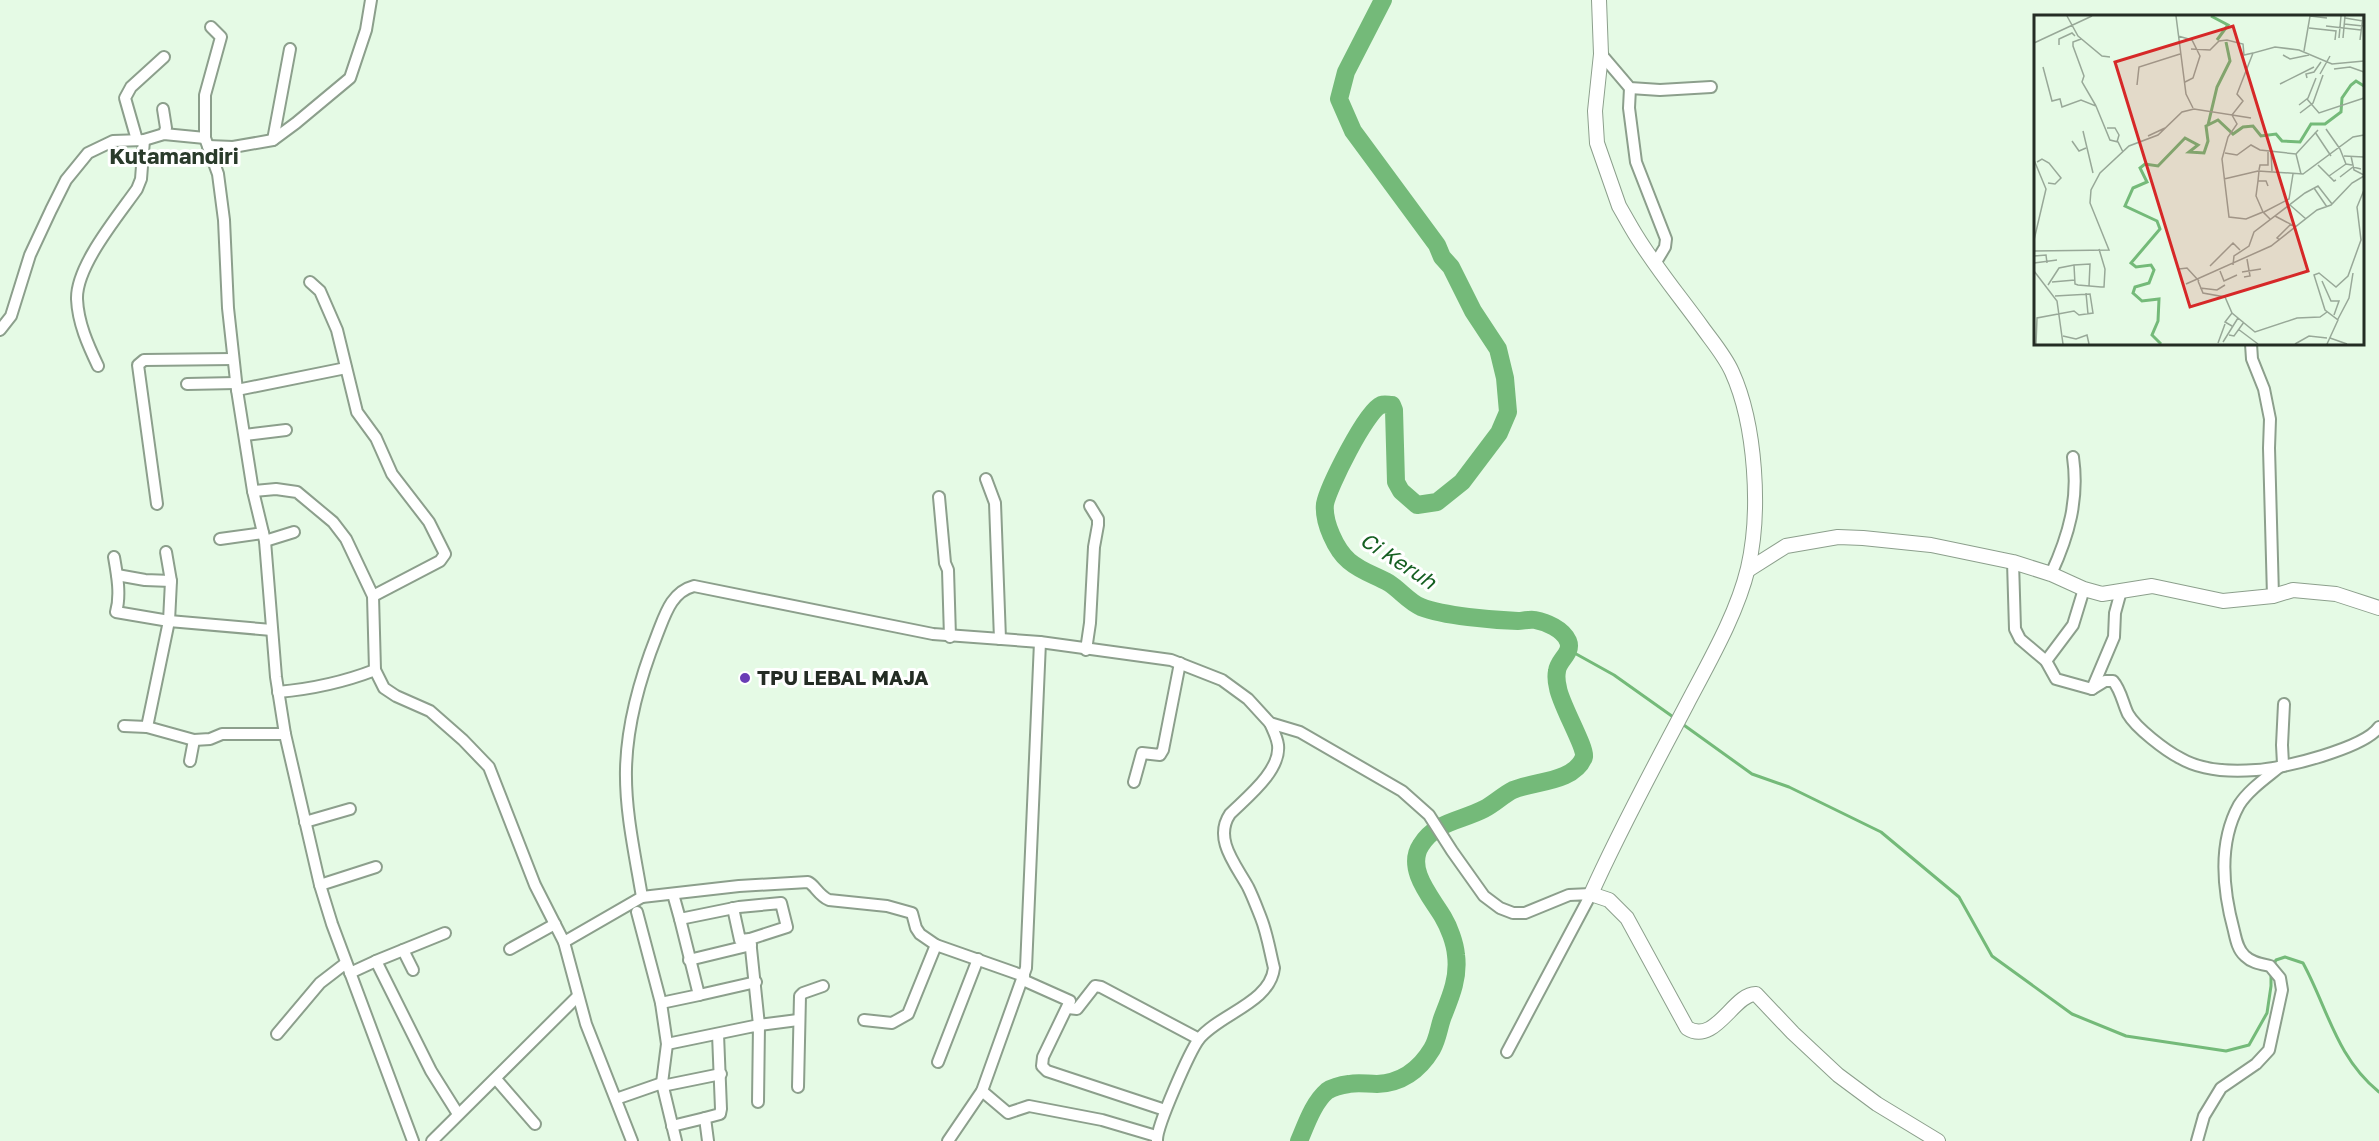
<svg xmlns="http://www.w3.org/2000/svg" width="2379" height="1141" font-family="'Golos Text',sans-serif">
<style>
.lines{fill:none;stroke-linecap:round;stroke-linejoin:round}
.stream{stroke:#74ba79;stroke-width:3}
.river{stroke:#74ba79;stroke-width:18}
.minor-casing{stroke:#8c9f8c;stroke-width:14}
.tertiary-casing{stroke:#8c9f8c;stroke-width:16}
.minor{stroke:#fff;stroke-width:10}
.tertiary{stroke:#fff;stroke-width:14}
.poi-dot{fill:#693db5;stroke:#fff;stroke-width:2}
.labels{text-anchor:middle;stroke-width:6;stroke-linejoin:round;paint-order:stroke}
.poi-label{font-size:20px;font-weight:bold;fill:#242c24;stroke:#fff;text-anchor:start}
.water-label{font-size:21px;font-style:italic;fill:#145f21;stroke:#fff}
.quarter-label{font-size:22px;font-weight:bold;fill:#2a3b2b;stroke:#fff}
.inset-river{fill:none;stroke:#74ba79;stroke-width:3}
.inset-road{fill:none;stroke:#98a898;stroke-width:1.5}
.view{fill:#d62828;fill-opacity:0.15;stroke:#d62828;stroke-width:3}
.inset-edge{fill:none;stroke:#242c24;stroke-width:3}
</style>
<rect width="100%" height="100%" fill="#e5fae5"/>
<g class="lines">
<g class="stream">
<polyline points="1569,650 1614,675 1676,719"/>
<polyline points="1681,723 1752,774 1789,787 1881,832 1959,897 1992,956 2072,1014 2126,1036 2226,1051 2249,1045 2267,1013 2271,986 2271,973"/>
<path d="M2273,966L2276,960L2285,957L2303,963C2328,1009 2336,1057 2379,1092"/>
</g>
<path class="river" d="M1299,1141C1306,1125 1313,1103 1327,1091C1333,1087 1341,1085 1349,1084C1359,1082 1367,1084 1377,1084C1402,1083 1420,1069 1432,1049C1438,1039 1439,1026 1443,1016C1451,996 1459,977 1456,955C1455,943 1449,927 1443,917C1432,898 1405,869 1421,845C1436,821 1461,821 1484,809C1494,804 1503,795 1513,790C1533,781 1574,783 1584,757C1587,750 1560,703 1558,688C1557,684 1556,676 1557,671C1558,660 1573,653 1568,641C1563,629 1546,622 1535,620C1529,619 1523,621 1518,621C1492,620 1444,616 1421,607C1409,602 1400,590 1389,583C1375,575 1362,572 1349,561C1336,550 1323,522 1325,504C1328,488 1366,411 1381,405C1384,404 1389,405 1392,405L1394,410L1396,482L1401,491L1417,505L1437,502L1462,482L1499,433L1508,412L1505,378L1498,349L1473,311L1451,267L1442,257L1437,245L1353,131L1339,99L1346,72L1383,0"/>
<defs>
<g id="minor">
<polyline points="211,27 221,37 205,95 205,138 218,174 224,220 228,308 237,390 253,491 265,541 276,677 285,734 320,885 332,924 413,1141"/>
<polyline points="1601,54 1630,88 1660,90 1711,87"/>
<polyline points="1630,88 1629,108 1636,162 1666,239 1665,247 1656,262"/>
<polyline points="163,109 166,128 164,134"/>
<polyline points="137,140 125,98 131,87 164,57"/>
<polyline points="273,140 290,49"/>
<polyline points="208,146 233,147 273,140 296,123 350,78 366,30 371,0"/>
<polyline points="310,282 320,291 337,330 357,412 376,438 392,474 429,522 445,554 440,561 373,596"/>
<polyline points="0,330 11,316 30,255 51,210 66,180 88,153 113,141 144,140 164,134 205,138"/>
<polyline points="2251,344 2252,359 2264,389 2270,419 2269,448 2273,596"/>
<path d="M98,366C88,345 78,323 77,299C76,266 118,216 137,189L141,179L144,140"/>
<polyline points="187,384 236,383"/>
<polyline points="237,390 346,368"/>
<polyline points="245,435 286,430"/>
<polyline points="986,479 995,503 1000,639"/>
<polyline points="253,491 276,489 297,492 333,522 346,539 373,596 375,670 384,688 396,696 430,711 463,740 489,767 535,885 564,942 586,1024 632,1141"/>
<polyline points="939,497 945,563 948,570 950,637"/>
<polyline points="157,504 138,365 144,360 233,359"/>
<polyline points="220,539 263,533"/>
<polyline points="265,541 294,532"/>
<path d="M114,557C117,574 121,595 116,612L169,621L272,630"/>
<path d="M2013,562L2015,629L2020,639L2046,661L2056,679L2092,689L2105,681H2113C2121,690 2123,704 2128,714C2136,728 2166,751 2180,758C2202,771 2231,772 2256,770C2282,769 2365,748 2379,727"/>
<path d="M2051,574C2069,535 2079,499 2073,457"/>
<polyline points="117,575 145,580 171,581"/>
<polyline points="1086,650 1090,623 1094,547 1098,525 1098,519 1090,506"/>
<polyline points="2046,661 2073,625 2084,589"/>
<polyline points="2092,689 2114,637 2115,613 2121,591"/>
<path d="M278,692C312,689 344,682 375,670"/>
<polyline points="124,726 147,727 194,740 210,739 222,734 285,734"/>
<polyline points="147,727 169,621 171,581 166,552"/>
<polyline points="190,761 194,740"/>
<polyline points="1134,782 1142,753 1160,755 1163,750 1180,663"/>
<polyline points="305,822 350,809"/>
<polyline points="320,885 376,867"/>
<polyline points="673,894 680,919 739,907 781,903 787,927 750,939"/>
<path d="M642,897L739,886L808,882C815,885 818,895 829,900L887,906L912,913L916,928L920,934L936,945"/>
<polyline points="733,908 740,940 750,939 759,1025 798,1020"/>
<polyline points="637,912 661,1003 667,1044 662,1083 676,1141"/>
<path d="M564,942L642,897C635,855 625,811 626,769C627,722 640,678 657,635C665,615 671,592 694,586L933,634L1040,642L1171,660L1222,680L1248,699L1270,723L1300,732L1402,791L1429,815L1452,851L1484,896L1500,908L1513,913H1525L1569,895L1591,894L1507,1052"/>
<polyline points="510,949 555,924"/>
<polyline points="403,950 413,970"/>
<polyline points="689,960 751,945"/>
<polyline points="376,961 445,933"/>
<polyline points="350,973 376,961 431,1071 458,1114"/>
<polyline points="1023,980 1070,1001 1043,1057 1042,1066 1047,1071 1165,1110"/>
<polyline points="699,995 756,982"/>
<polyline points="661,1003 699,995 680,919"/>
<polyline points="1068,1008 1077,1009 1095,986 1101,987 1199,1039"/>
<polyline points="864,1020 892,1023 908,1014 936,945 1024,976"/>
<polyline points="277,1034 320,983 346,963"/>
<polyline points="667,1044 759,1025 758,1102"/>
<polyline points="938,1062 978,959"/>
<polyline points="496,1079 535,1124"/>
<polyline points="662,1086 721,1074"/>
<polyline points="798,1087 800,996 803,993 823,986"/>
<polyline points="982,1091 1008,1113 1029,1106 1102,1120 1156,1136"/>
<polyline points="616,1099 662,1083"/>
<polyline points="672,1126 705,1118"/>
<polyline points="432,1141 578,996"/>
<polyline points="708,1141 705,1118 720,1114 721,1109 718,1034"/>
<polyline points="948,1141 982,1091 1026,968 1040,642"/>
<path d="M1157,1141C1156,1127 1190,1051 1199,1039C1219,1014 1270,1003 1274,968C1270,952 1267,933 1261,918C1257,908 1253,897 1248,887C1236,865 1213,839 1230,814C1246,798 1281,771 1278,745C1277,737 1273,730 1270,723"/>
<path d="M2197,1141L2204,1116L2221,1088L2256,1064L2269,1050L2282,990L2280,978L2270,966C2261,964 2252,963 2245,956C2238,950 2236,940 2234,931C2223,891 2218,843 2239,805C2249,789 2269,776 2283,764L2282,745L2284,704"/>
</g>
<g id="tertiary">
<path d="M1599,0L1601,54L1595,111L1597,143L1619,206L1631,227C1651,262 1678,294 1702,327C1712,341 1725,356 1732,372C1756,425 1761,512 1748,568C1737,614 1709,662 1687,704C1654,767 1620,829 1591,894L1609,900L1627,918L1687,1028C1715,1046 1734,993 1756,994L1793,1033L1838,1075L1877,1104L1938,1141"/>
<polyline points="1748,570 1786,546 1838,537 1863,538 1931,545 2013,562 2051,574 2084,589 2102,594 2152,586 2223,601 2273,596 2293,590 2336,594 2379,608"/>
</g>
</defs>
<use href="#minor" class="minor-casing"/>
<use href="#tertiary" class="tertiary-casing"/>
<use href="#minor" class="minor"/>
<use href="#tertiary" class="tertiary"/>
</g>
<circle class="poi-dot" cx="745" cy="678" r="6"/>
<g class="labels">
<g class="poi-label">
<text x="757" y="685">TPU LEBAL MAJA</text>
</g>
<g class="water-label">
<text transform="translate(1398 561) rotate(33)" y="7">Ci Keruh</text>
</g>
<g class="quarter-label">
<text x="174" y="164">Kutamandiri</text>
</g>
</g>
<g transform="translate(2034 15)">
<rect width="330" height="330" fill="#e5fae5"/>
<path class="inset-river" d="M177,1L194,10L183,25M174,110L183,72L196,46L192,27M127,329L118,320L124,306L125,284L108,286L99,278L101,272L115,268L120,255L117,250L102,252L97,248L126,214L123,206L91,191L99,173L113,167L106,153L111,149L124,151L151,123L164,130L155,137L170,138L174,126L172,111L184,105L199,119L209,112L219,111L227,121L242,119L248,126L266,127L277,109H291L307,97L308,83L317,70L322,66L330,71"/>
<path class="inset-road" d="M33,1L44,21L68,41L76,42M142,1L152,79L159,93M311,3L329,6M310,9L329,11M292,11L327,15M275,13L302,16L301,25M144,21L158,25L166,41L159,63L151,67M305,23L307,1M309,23L311,1M47,24L39,27V31L50,61L48,67L62,91M326,25L329,1M0,28L58,1M25,30V24L38,18L41,21M157,34L176,35L185,26L193,25L209,29L210,40L219,38M270,36L276,1L293,3M249,40L256,44L275,40M9,52L18,86L26,84L28,92L47,85L62,91L76,125L84,127L89,137M300,54L316,52L330,57M286,59L296,41M273,63L272,59L280,57L287,47M246,69L280,52M103,70L105,52L146,39M273,84L285,98L330,83M265,90L274,83L282,63M266,98L279,88L289,60M217,103L198,100L203,109L194,122L188,144L195,202L212,204L229,197L236,204M73,113H81L85,120L83,127M292,114L306,134M49,116L59,158M281,117L297,141M114,121L131,113M38,126L45,136L52,133M306,134L312,149L318,150M237,137L238,156M191,138L203,140L217,130L226,135L262,139L284,115M262,139L267,159M310,141L330,142M317,141L320,155L330,160M0,145L12,174L0,225M3,147L8,144L15,148L27,163L21,169L14,168M284,150L300,166L302,165M225,155L226,150H234V137M225,156L224,166H232L234,171M295,161L312,149M306,162L319,152L327,154M190,164L224,156L269,159L319,122L330,120M224,166L222,181L229,197M280,173L293,192M256,190L272,204M230,197L255,184L259,159M241,201L262,212M246,225L243,223L257,209M0,236L75,235L56,188L57,175L66,158L95,131L124,120L148,97L160,94L198,100L209,86L203,79L219,38L241,32L265,35L298,49L330,46M0,241L12,240L13,248M0,248L23,245M199,250L200,241L215,231L220,217L271,178L284,171L298,189M176,251L199,228L206,235M145,254L153,253L165,266M0,256L23,286L29,329M186,256L190,266L203,260M208,257L227,254M330,260V290M210,262L216,261L213,244M164,266L169,278L191,282L198,298L221,317L263,303L286,302L293,297M288,266L297,286H305L300,300M18,267L41,265M152,269L237,231L283,195L297,190L318,168L330,161M14,270L25,253L40,250M55,271L56,249L40,250L41,269L44,270L67,272H70L71,254L65,234M166,273L183,275L191,270M52,278L54,299M304,304L315,283L319,258M198,311L191,307L198,298M204,314L224,329M195,320L200,321L210,307M29,321L42,324L53,320L55,329M296,323L313,329M189,327L204,303M184,328L191,309M2,329L3,303L40,296L45,300L59,298L56,279L21,281M261,329L275,321L293,323M293,329L304,305L291,295L280,260L285,258L302,272L314,261L327,225L323,192L330,175"/>
<path class="view" d="M199,11L274,256L156,292L81,47Z"/>
<rect width="330" height="330" class="inset-edge"/>
</g>
</svg>
